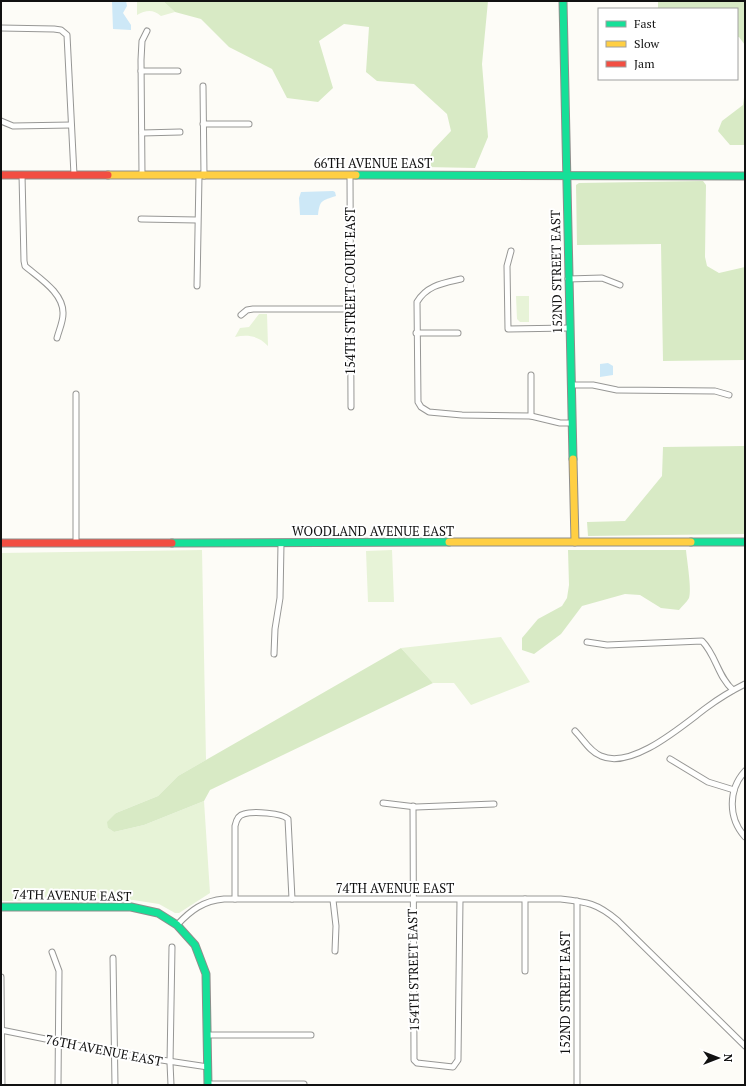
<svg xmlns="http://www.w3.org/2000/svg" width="746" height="1086" font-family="'PT Serif',serif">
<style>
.green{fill:#e7f3d7}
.forest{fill:#d8eac5}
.water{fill:#cde8f7}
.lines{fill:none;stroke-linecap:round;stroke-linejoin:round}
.street-casing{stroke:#979795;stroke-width:7}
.fast-casing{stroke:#8e8d8b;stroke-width:9}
.slow-casing{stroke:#8e8d8b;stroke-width:9}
.jam-casing{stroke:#8e8d8b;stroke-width:9}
.street{stroke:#fffffe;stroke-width:5}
.fast{stroke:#16e098;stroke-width:7}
.slow{stroke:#ffcf43;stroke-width:7}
.jam{stroke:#f24e42;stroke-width:7}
.labels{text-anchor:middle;stroke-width:4;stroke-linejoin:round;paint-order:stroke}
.street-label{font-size:13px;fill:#111;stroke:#fff}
</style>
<rect width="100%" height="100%" fill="#fdfcf7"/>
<g class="green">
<path d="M137,1H163L175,12L161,16C153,9 146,10 137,15Z"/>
<polygon points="516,296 529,296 529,322 520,322 517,319"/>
<path d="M259,314H267L268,346C259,336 248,334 235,337L240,328L249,327Z"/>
<polygon points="202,550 206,760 178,776 158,796 116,813 108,828 114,832 144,825 204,801 210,893 179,913 175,913 159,904 133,900 1,901 1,553"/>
<polygon points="392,550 394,602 368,602 366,551"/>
<polygon points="501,637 530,682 471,705 454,683 433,683 401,648"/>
</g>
<g class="forest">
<polygon points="163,1 488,1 482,64 488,137 475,168 425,167 433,150 451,131 447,114 414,84 377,81 366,72 369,27 344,24 319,41 333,88 318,102 287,98 272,69 229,47 201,19 175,12"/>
<polygon points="658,1 745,1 745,45 739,37 737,37 737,9 658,9"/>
<polygon points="745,90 745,145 730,145 718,131 722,121 743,105"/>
<polygon points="703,181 706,185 705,257 707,266 719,273 745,267 745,360 663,361 661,244 577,245 576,185 579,183"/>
<polygon points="745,446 745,534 588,536 587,522 625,521 662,476 663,447"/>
<path d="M568,550H686C687,561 692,590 689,598C687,602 682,606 679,610L661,608L640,595L625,594L582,606L561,634L534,654L522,650V638L538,619L562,606L567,598L569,585Z"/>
<polygon points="401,648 433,683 210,790 204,801 144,825 114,832 108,828 107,822 116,813 158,796 178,776"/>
</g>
<g class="water">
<polygon points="112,1 126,1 127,6 123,13 131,25 131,30 113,29"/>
<path d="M333,191L335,192L336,196C322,201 320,199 318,215H300L299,198L301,192Z"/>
<polygon points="608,363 613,366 613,375 600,377 600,364"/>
</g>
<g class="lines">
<defs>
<g id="street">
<polyline points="1,28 54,29 61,30 67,35 74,175"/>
<polyline points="141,71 178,71"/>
<polyline points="203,86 204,176"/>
<polyline points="1,121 13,126 71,125"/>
<polyline points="203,124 249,124"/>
<polyline points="142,133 180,132"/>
<path d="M22,175L24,261L25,266C39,278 64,293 63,314C63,322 59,330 57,338"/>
<polyline points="142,175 141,60 142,41 147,31"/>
<polyline points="350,175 351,407"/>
<polyline points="141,219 197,220"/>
<polyline points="511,251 507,266 508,329 569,328"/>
<path d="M461,279C444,283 427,285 417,302L418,402L421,407L429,412L462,415L531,416L560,423H572"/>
<polyline points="568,279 602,278 620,285"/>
<polyline points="197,286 199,176"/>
<polyline points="241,315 247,310 253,309 351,309"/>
<polyline points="416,333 458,333"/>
<polyline points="531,375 531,416"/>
<polyline points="571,385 593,385 617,390 715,391 729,395"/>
<polyline points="76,394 76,543"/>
<path d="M587,642L607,645L702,641C716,655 718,677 733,690"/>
<polyline points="274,654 275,629 280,598 281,544"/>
<path d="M575,731C583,739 590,752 601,756C632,770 683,725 706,708C718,699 731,691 745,684"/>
<polyline points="670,759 708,782 734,790"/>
<path d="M745,771C728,790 728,818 745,837"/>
<polyline points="383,803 416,807 494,804"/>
<polyline points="413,806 414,1060 417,1063 453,1067 458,1060 460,900"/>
<path d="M235,899V826C236,821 238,815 244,814C253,811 282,813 288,819L292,899"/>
<polyline points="333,900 336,926 335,951"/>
<polyline points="577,901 577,1085"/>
<path d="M177,925C191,910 203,901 224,899H560C587,902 597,903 618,921L745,1046"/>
<polyline points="52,952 59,971 58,1085"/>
<polyline points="113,958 115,1085"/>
<polyline points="525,971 525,899"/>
<polyline points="1,977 2,1085"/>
<polyline points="1,1030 115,1053 208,1067"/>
<polyline points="208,1035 311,1035"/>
<polyline points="208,1084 304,1084"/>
<polyline points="171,1085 170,1063 172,947"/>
</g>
<g id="fast">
<polyline points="563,1 573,459"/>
<polyline points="356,175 745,176"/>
<polyline points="691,542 745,542"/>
<polyline points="172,543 449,542"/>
<polyline points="1,907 131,907 158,913 177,925 195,945 206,974 208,1085"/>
</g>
<g id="slow">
<polyline points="108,175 356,175"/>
<polyline points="573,459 575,542"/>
<polyline points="449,542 691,542"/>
</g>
<g id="jam">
<polyline points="1,175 108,175"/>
<polyline points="1,543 172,543"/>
</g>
</defs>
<use href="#street" class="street-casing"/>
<use href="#fast" class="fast-casing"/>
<use href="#slow" class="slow-casing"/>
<use href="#jam" class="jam-casing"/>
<use href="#street" class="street"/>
<use href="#fast" class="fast"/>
<use href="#slow" class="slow"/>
<use href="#jam" class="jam"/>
</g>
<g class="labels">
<g class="street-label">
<text x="373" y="168">66TH AVENUE EAST</text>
<text transform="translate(556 272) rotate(-91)" y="5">152ND STREET EAST</text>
<text transform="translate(350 291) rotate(-90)" y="5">154TH STREET COURT EAST</text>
<text x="373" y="536">WOODLAND AVENUE EAST</text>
<text x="395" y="893">74TH AVENUE EAST</text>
<text transform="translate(72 895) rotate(1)" y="5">74TH AVENUE EAST</text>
<text transform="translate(413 970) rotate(-91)" y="5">154TH STREET EAST</text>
<text transform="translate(565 993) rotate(-90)" y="5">152ND STREET EAST</text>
<text transform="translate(104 1050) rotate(11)" y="5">76TH AVENUE EAST</text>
</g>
</g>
<rect width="746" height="1086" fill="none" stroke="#111111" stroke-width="4"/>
<rect x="598" y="8" width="140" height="72" fill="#ffffff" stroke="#a0a0a0"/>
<rect x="606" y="21" width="20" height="6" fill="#16e098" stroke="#a0a0a0"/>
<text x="634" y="28" font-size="12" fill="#111111">Fast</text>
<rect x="606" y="41" width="20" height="6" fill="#ffcf43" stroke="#a0a0a0"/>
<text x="634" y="48" font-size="12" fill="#111111">Slow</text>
<rect x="606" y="61" width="20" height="6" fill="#f24e42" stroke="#a0a0a0"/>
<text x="634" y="68" font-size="12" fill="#111111">Jam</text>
<g transform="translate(718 1058) rotate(90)" stroke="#ffffff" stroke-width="3" paint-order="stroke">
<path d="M0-3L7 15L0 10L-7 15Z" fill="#111111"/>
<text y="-6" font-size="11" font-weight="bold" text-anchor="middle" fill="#111111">N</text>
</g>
</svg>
